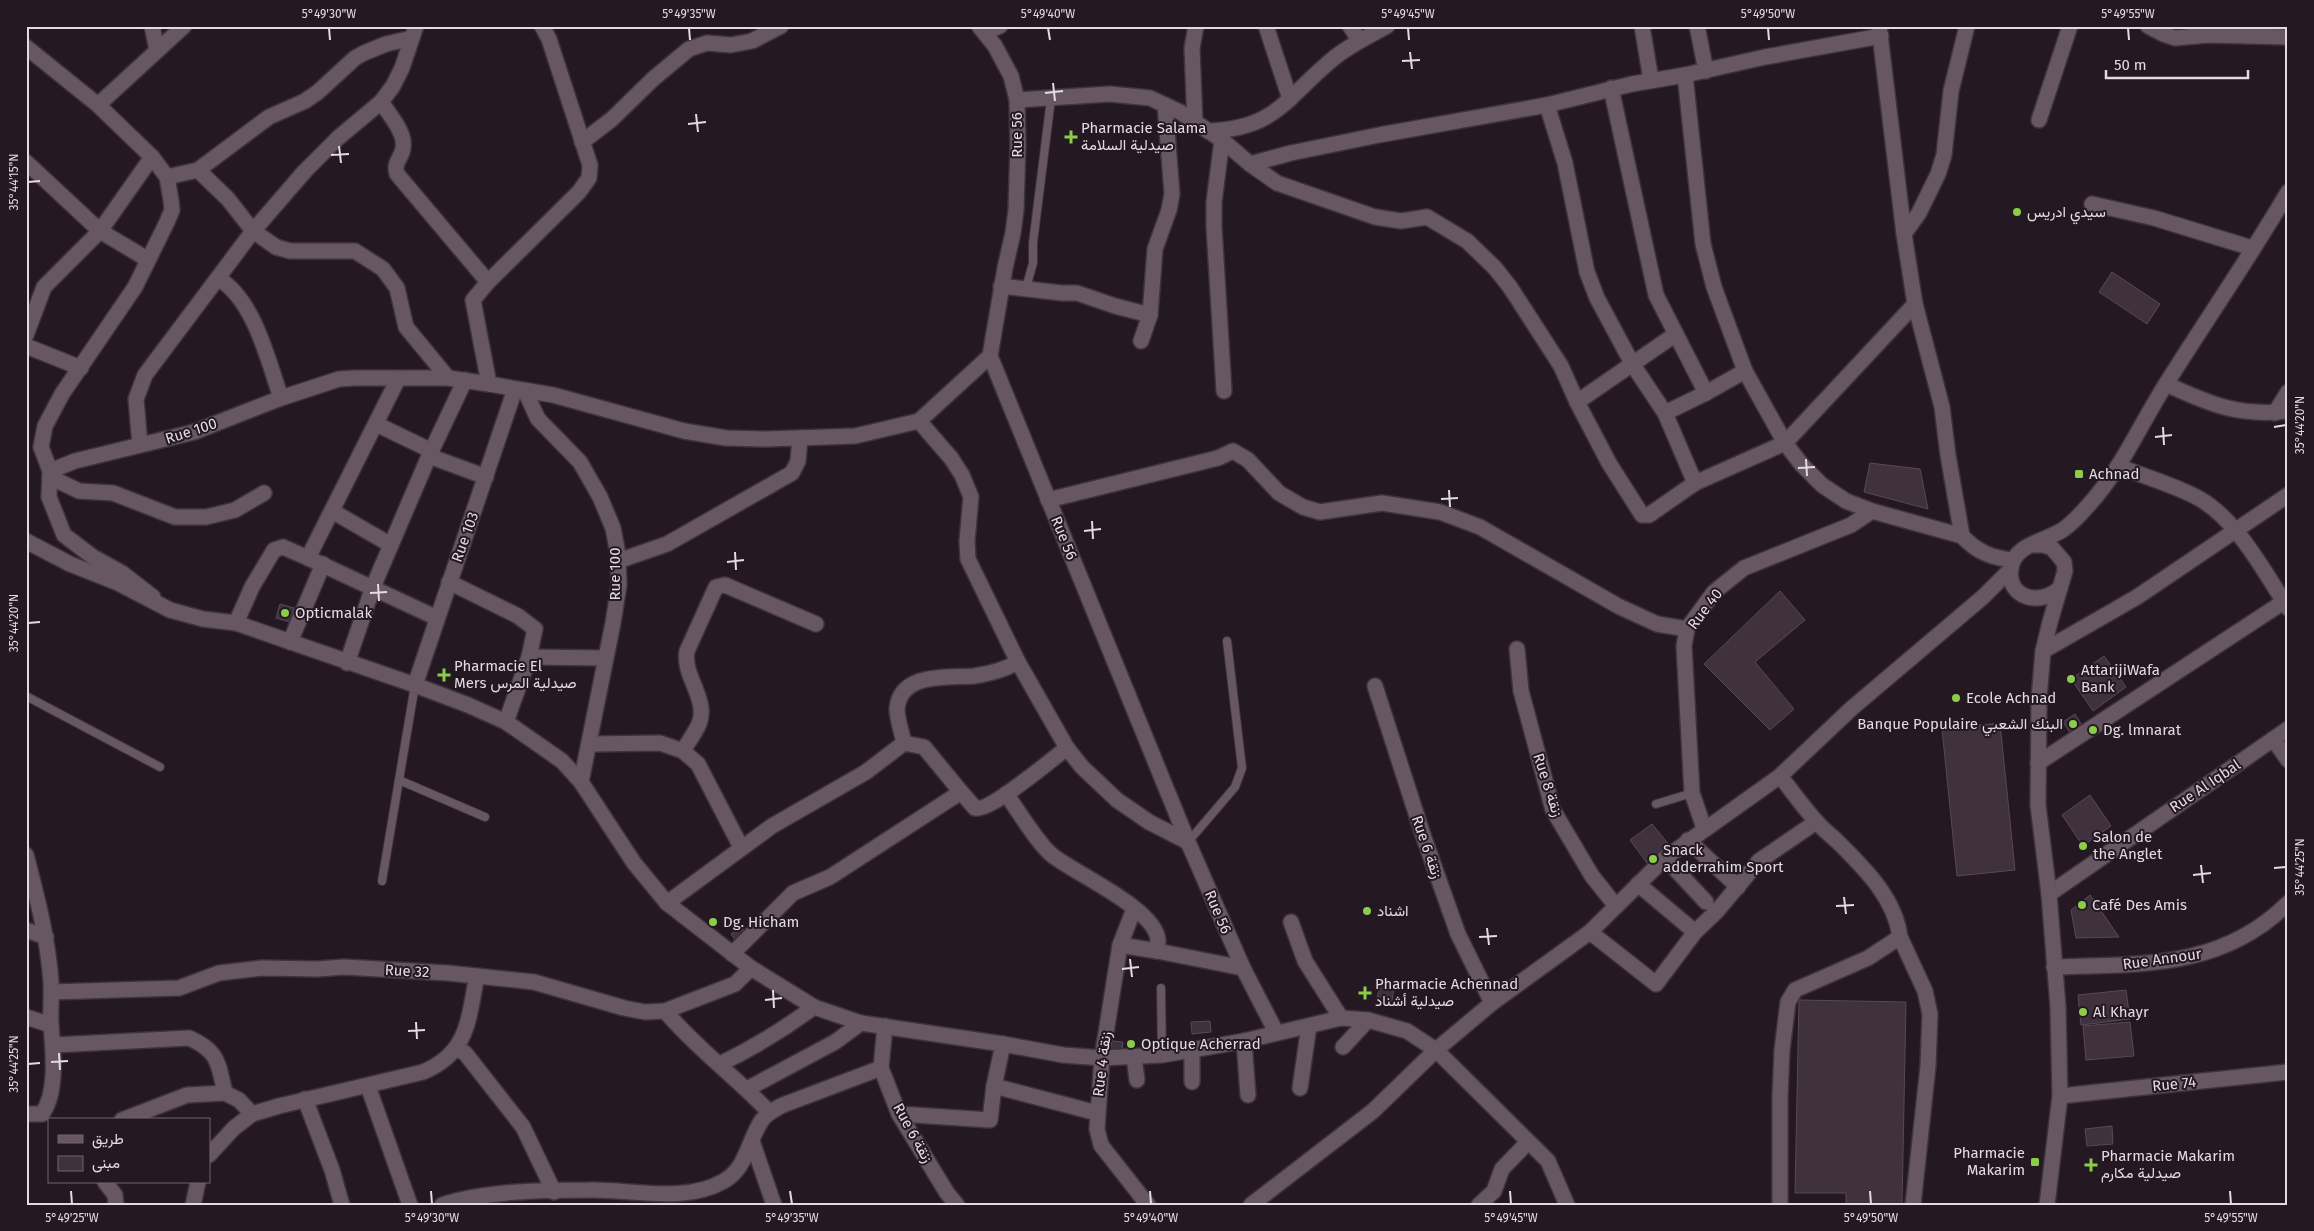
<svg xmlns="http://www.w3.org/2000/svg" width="2314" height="1231" font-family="'Fira Sans',Vazirmatn,sans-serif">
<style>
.building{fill:#3f313d;stroke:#574955}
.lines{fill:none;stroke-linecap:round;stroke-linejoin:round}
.lane-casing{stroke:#3c333b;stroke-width:10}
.street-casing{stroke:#3c333b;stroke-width:18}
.secondary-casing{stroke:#3c333b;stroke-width:18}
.lane{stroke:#665763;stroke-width:8}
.street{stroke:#665763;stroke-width:15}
.secondary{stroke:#665763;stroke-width:15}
.ticks{fill:none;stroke:#e3dbe2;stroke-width:2}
.poi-dot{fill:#8ace47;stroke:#241823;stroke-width:2}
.labels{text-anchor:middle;stroke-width:4;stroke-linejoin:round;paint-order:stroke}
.poi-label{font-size:15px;fill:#e3dbe2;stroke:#241823;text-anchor:start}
.street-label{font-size:15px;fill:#e3dbe2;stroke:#241823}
.neatline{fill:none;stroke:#e3dbe2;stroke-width:2}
.ticks-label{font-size:12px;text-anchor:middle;fill:#e3dbe2}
</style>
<rect width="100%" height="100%" fill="#241823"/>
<g class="building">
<polygon points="2112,272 2160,304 2147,324 2099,292"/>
<polygon points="1870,463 1920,469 1928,509 1864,492"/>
<polygon points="1780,591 1805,620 1755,662 1794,709 1770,730 1704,664"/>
<polygon points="280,604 294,608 290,622 276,618"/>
<polygon points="2104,656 2126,687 2093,711 2071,679"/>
<polygon points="2075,714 2083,727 2071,734 2063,722"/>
<polygon points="2000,723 2015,870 1957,876 1942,729"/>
<polygon points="2090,795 2111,826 2083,846 2062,815"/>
<polygon points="1652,824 1670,846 1647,863 1630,840"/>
<polygon points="2090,895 2119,937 2076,938 2071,910"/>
<polygon points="741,926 747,934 736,941 731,934"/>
<polygon points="1380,984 1394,987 1392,1001 1377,999"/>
<polygon points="2126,990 2130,1019 2081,1025 2078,995"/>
<polygon points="1799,1000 1906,1002 1902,1205 1846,1205 1846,1193 1795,1193"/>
<polygon points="1210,1021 1211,1032 1192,1034 1191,1022"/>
<polygon points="2130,1022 2134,1056 2086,1060 2083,1026"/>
<polygon points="1111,1041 1123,1042 1122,1050 1110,1049"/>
<polygon points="2112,1126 2113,1144 2087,1146 2085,1129"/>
</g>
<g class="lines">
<defs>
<g id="lane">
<polyline points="1026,288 1033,263 1033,243 1051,99"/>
<polyline points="26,696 160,767"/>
<polyline points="399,780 485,817"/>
<polyline points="1656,804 1692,793"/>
<polyline points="1188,842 1235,787 1242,768 1227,641"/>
<polyline points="382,881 415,685"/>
<polyline points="1161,988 1162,1055"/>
</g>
<g id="street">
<polyline points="152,26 157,50"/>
<polyline points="979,26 995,46 1011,76 1017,100 1018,145 1016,210 1013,233 1005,268 990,356 1188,842 1243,968 1276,1032"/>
<polyline points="1266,26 1290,99"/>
<polyline points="1350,26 1359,40"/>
<polyline points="1642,26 1651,80"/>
<polyline points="1697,26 1706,71"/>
<polyline points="2148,26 2163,34 2175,38 2208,35 2288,37"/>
<polyline points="985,32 1000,26"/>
<polyline points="26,47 98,105 152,157 167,177 171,200 172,210 167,222 135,287 62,394 45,426 41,447 50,471"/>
<polyline points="1685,75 1703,244 1714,287 1745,371 1785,443 1802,465 1822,485 1846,501 1872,511 1962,536"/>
<polyline points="1611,88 1656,295 1706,393"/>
<polyline points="1017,100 1110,94 1150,98 1180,112 1222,140 1250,164 1277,183 1375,217 1401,221 1427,217 1467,241 1495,268 1510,287 1561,366 1577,402 1609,463 1642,515 1649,515 1695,483 1785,443 1915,304"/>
<path d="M381,102C389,114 406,133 403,148C402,158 393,162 397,174L488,282"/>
<polyline points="98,105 184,26"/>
<polyline points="1547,105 1565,163 1587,272 1597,298 1633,365 1665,413 1695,483"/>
<polyline points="2039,120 2070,26"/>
<polyline points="1195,123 1192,48 1196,26"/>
<path d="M1208,131C1277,129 1286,97 1334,58C1350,45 1369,36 1387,26"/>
<polyline points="1222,140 1214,202 1214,227 1224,391"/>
<polyline points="582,142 612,119 653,79 689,49 707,43 731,45 752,41 781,26"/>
<polyline points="26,162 100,231 147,259"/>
<polyline points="1250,164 1291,153 1379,135 1547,105 1632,84 1685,75 1765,57 1881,36"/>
<polyline points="198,170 269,117 305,101 318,92 355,58 364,53 386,44 412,38"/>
<polyline points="167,177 198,170 228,199 253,231 276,247 290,251 355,251 383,269 397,288 406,327 448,378"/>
<polyline points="2092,204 2154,218 2252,248"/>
<polyline points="1904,234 1919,213 1938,174 1944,155 1951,91 1967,26"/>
<path d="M219,279C254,300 268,360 281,398"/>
<polyline points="1001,286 1062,293 1077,293 1115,306 1150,315"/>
<polyline points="26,335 44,287 100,231 152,157"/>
<polyline points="1141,341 1150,315 1155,249 1169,210 1172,194 1165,105"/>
<polyline points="26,346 81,368"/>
<polyline points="489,384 473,300 488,282 579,192 589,178 590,165 549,39 542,26"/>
<path d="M2166,384C2209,404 2240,417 2288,411"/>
<polyline points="525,391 538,419 580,462 600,497 613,528 618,554 619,585 613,623 581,782"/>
<polyline points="1577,402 1676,334"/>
<polyline points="1665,413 1706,393 1745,371"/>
<polyline points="2275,413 2288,392"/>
<polyline points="919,421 951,458 962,475 971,497 967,541 968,559 1018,662 1067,748 1082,767 1117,800 1149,822 1188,842"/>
<polyline points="376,424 432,451"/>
<polyline points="140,445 136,399 145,375 253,231 305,171 338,138 381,102 393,86 402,68 416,26"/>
<polyline points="429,456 486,477"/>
<path d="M2118,466C2145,477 2175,485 2200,499C2237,520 2265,573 2288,608"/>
<polyline points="50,477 79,491 113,493 175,517 206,517 235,510 264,493"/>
<polyline points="1048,500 1218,458 1233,451 1248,460 1279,493 1303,507 1320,512 1382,503 1440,512 1480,527 1618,606 1657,624 1687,629"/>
<polyline points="332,511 391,545"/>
<polyline points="308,558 437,618"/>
<polyline points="618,561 667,544 792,473 798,461 800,438"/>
<polyline points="449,582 518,616 535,629 529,657 506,722"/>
<polyline points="153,597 122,573 93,557 64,535 49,497 50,471 75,461 194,432 281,398 339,379 355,378 448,378 489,384 553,395 684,431 726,438 767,439 855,436 919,421 990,356"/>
<polyline points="236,623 252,587 274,550 283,547 308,558 398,379"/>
<polyline points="290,642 323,564"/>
<polyline points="1517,649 1521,691 1553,810 1592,876 1616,906"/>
<polyline points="2043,651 2137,597 2288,495"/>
<polyline points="529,657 605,658"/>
<polyline points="347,663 373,587 429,456 465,380"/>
<polyline points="415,685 515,389"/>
<polyline points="1375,686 1423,835 1458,934 1492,1003"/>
<polyline points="2273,739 2288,760"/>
<polyline points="904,743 924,747 961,792"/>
<polyline points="589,744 660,743 683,751 698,764 741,847"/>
<path d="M683,751C688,742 695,733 699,724C709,699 682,676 687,651L716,587L725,585L816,624"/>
<polyline points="2038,763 2288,599"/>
<path d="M1006,794C1018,810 1038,844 1052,855C1075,874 1155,908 1158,940C1158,943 1157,948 1157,951L1243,968"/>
<polyline points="1704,828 1692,793 1684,646 1687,629 1714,592 1744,568 1851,525 1872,511"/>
<polyline points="1688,840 1738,887"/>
<path d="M26,855C37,897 48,939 51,982C52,996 50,1011 51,1025C53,1051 58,1092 42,1114H26"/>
<polyline points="1665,858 1706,902"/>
<polyline points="1638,884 1695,932"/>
<polyline points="2049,894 2288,729"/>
<path d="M667,903L772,826L866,772L904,743C902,733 897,719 897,709C900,672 947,678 974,676C988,674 1006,669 1018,662"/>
<polyline points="1291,922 1305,961 1341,1018"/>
<polyline points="26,930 46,937"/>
<polyline points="1590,932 1656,984 1695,932 1717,911 1759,861 1816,822"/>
<polyline points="1900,937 1925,991 1930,1014 1928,1066 1913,1205"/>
<polyline points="1120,945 1134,909"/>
<path d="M732,954L793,893L830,877L961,792L975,808C990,812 1052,759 1067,748"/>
<path d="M2054,967C2141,964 2222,969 2288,903"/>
<polyline points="51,992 179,988 219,973 262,968 317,969 344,967 448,973 534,982 624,1008 645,1012 665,1011 735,984 751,968"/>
<path d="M665,1011C696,1048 736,1077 769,1112"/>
<polyline points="26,1017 51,1025"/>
<polyline points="885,1026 881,1068 899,1114 947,1193 957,1205"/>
<polyline points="1244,1041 1248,1095"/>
<path d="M54,1045L189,1038C219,1051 218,1063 225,1093"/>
<polyline points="1343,1047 1368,1020"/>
<polyline points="457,1049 465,1053 523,1127 554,1192"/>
<polyline points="1436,1050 1548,1161 1567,1205"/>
<polyline points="1134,1057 1137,1080"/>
<path d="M720,1064C753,1048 784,1029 814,1007"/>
<polyline points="1192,1082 1192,1049"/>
<polyline points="368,1086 410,1205"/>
<polyline points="994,1086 1097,1113"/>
<polyline points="1300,1088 1309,1026"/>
<polyline points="747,1089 835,1042 861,1023"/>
<polyline points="2060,1096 2288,1072"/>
<polyline points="305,1099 332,1170 342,1205"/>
<polyline points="899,1114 990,1120 994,1086 1003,1044"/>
<polyline points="122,1120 187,1095 225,1093 239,1100 252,1114"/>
<polyline points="752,1141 774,1205"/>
<path d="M209,1155L234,1128L252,1114L279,1106L423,1072C469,1053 468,1019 477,976"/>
<polyline points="105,1182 115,1195 116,1205"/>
<polyline points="193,1205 198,1182"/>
<path d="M442,1205C484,1191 544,1190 589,1190C632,1189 684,1204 724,1181C747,1168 748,1140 762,1120C767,1113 775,1109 783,1105L881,1068"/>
<polyline points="1148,1205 1101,1145 1097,1129 1102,1058 1120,945 1157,951"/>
<polyline points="1479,1205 1494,1191 1502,1169 1528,1142"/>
<path d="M1780,1205V1096L1782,1050L1788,1002L1795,990L1868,958L1900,937C1895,898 1865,869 1838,842C1831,835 1822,829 1816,821C1803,807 1792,791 1780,776"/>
</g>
<g id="secondary">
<path d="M1879,26L1904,234L1915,304L1942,407L1948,455L1962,536C1977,552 1992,558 2013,560"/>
<polyline points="26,541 70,564 118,583 170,610 203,619 236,623 415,685 468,705 506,722 562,761 581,782 634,863 667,903 751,968 814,1007 861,1023 1003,1044 1063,1055 1102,1058 1162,1055 1244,1041 1341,1018 1368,1020 1407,1031 1436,1050"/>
<polyline points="2034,545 2043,545 2052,548 2064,562 2065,571 2050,622 2043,651 2039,699 2038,805 2049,894 2058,1007 2060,1096 2047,1205"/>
<path d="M2060,588C2040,607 2006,598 2011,568C2014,544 2047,541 2064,529C2076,520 2089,505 2098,494C2125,461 2143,420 2166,384C2206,320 2250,257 2288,192"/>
<polyline points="1251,1205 1373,1111 1436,1050 1492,1003 1590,932 1665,858 1780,776 1852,708 1983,597 2011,569"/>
</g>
</defs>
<use href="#lane" class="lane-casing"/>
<use href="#street" class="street-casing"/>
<use href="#secondary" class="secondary-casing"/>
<use href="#lane" class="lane"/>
<use href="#street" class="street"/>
<use href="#secondary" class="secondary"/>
</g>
<path class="ticks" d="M329,28L330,40M689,28L690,40M1048,28L1050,40M1408,28L1409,40M1768,28L1769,40M2128,28L2129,40M1410,52L1412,69M1402,61L1420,60M1053,83L1055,101M1045,93L1063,91M696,114L698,132M688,124L706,122M339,146L341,163M331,155L349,154M28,182L40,181M2163,427L2164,445M2274,427L2286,425M2155,437L2172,435M1806,459L1807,476M1798,468L1815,467M1449,490L1450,507M1441,499L1458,498M1092,521L1093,539M1084,531L1101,529M735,552L736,570M727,562L744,560M378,584L379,601M370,593L387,592M28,623L40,622M2201,865L2203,883M2274,868L2286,867M2193,875L2211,873M1844,897L1846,914M1836,906L1854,905M1487,928L1489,945M1479,937L1497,936M1130,959L1132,977M1122,969L1139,967M773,990L774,1008M765,1000L782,998M416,1022L417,1039M408,1031L425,1030M59,1053L60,1070M51,1062L68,1061M28,1064L40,1063M71,1191L72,1204M431,1191L432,1204M790,1191L792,1204M1150,1191L1151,1204M1510,1191L1511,1204M1870,1191L1871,1204M2230,1191L2231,1204"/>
<g class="poi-dot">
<path d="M1068.5 129.5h5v5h5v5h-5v5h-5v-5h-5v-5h5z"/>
<circle cx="2017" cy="212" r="5"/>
<rect x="2074" y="469" width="10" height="10" rx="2.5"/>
<circle cx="285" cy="613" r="5"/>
<path d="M441.5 667.5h5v5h5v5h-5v5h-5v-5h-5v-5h5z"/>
<circle cx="2071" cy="679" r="5"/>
<circle cx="1956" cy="698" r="5"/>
<circle cx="2073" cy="724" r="5"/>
<circle cx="2093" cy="730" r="5"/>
<circle cx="2083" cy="846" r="5"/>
<circle cx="1653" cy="859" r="5"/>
<circle cx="2082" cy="905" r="5"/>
<circle cx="1367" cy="911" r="5"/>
<circle cx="713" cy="922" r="5"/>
<path d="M1362.5 985.5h5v5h5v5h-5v5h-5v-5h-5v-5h5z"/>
<circle cx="2083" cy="1012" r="5"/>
<circle cx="1131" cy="1044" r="5"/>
<rect x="2030" y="1157" width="10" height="10" rx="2.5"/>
<path d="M2088.5 1157.5h5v5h5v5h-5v5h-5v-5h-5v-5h5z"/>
</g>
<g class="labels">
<g class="poi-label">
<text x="1081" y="133">Pharmacie Salama<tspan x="1081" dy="17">صيدلية السلامة</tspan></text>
<text x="2027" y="217">سيدي ادريس</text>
<text x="2089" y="479">Achnad</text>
<text x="295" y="618">Opticmalak</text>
<text x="454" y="671">Pharmacie El<tspan x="454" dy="17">Mers صيدلية المرس</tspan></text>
<text x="2081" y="675">AttarijiWafa<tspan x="2081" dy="17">Bank</tspan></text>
<text x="1966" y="703">Ecole Achnad</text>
<text x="2063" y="729" text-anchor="end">Banque Populaire البنك الشعبي</text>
<text x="2103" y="735">Dg. lmnarat</text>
<text x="2093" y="842">Salon de<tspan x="2093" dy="17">the Anglet</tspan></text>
<text x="1663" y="855">Snack<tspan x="1663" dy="17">adderrahim Sport</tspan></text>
<text x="2092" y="910">Café Des Amis</text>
<text x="1377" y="916">اشناد</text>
<text x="723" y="927">Dg. Hicham</text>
<text x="1375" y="989">Pharmacie Achennad<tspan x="1375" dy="17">صيدلية أشناد</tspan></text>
<text x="2093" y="1017">Al Khayr</text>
<text x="1141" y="1049">Optique Acherrad</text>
<text x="2025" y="1158" text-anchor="end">Pharmacie<tspan x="2025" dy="17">Makarim</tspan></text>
<text x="2101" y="1161">Pharmacie Makarim<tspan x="2101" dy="17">صيدلية مكارم</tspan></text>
</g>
<g class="street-label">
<text transform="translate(1017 135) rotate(-90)" y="5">Rue 56</text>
<text transform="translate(191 431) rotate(-18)" y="5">Rue 100</text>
<text transform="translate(465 537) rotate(-70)" y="5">Rue 103</text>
<text transform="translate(1064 538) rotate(68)" y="5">Rue 56</text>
<text transform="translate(615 574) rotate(-90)" y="5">Rue 100</text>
<text transform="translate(1705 609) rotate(-53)" y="5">Rue 40</text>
<text transform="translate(1548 785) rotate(72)" y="5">Rue 8 زنقة</text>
<text transform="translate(2205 786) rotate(-34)" y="5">Rue Al Iqbal</text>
<text transform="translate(1427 847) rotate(71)" y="5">Rue 6 زنقة</text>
<text transform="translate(1218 912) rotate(67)" y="5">Rue 56</text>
<text transform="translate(2162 959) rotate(-8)" y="5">Rue Annour</text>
<text transform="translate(407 971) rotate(3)" y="5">Rue 32</text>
<text transform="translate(1102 1064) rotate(-83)" y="5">Rue 4 زنقة</text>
<text transform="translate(2174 1084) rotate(-6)" y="5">Rue 74</text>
<text transform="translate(913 1133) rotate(61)" y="5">Rue 6 زنقة</text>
</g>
</g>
<rect width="2314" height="1231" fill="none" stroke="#241823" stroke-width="55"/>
<rect x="48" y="1118" width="162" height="65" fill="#241823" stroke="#70666f"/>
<rect x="58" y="1135" width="25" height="8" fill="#665763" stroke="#70666f"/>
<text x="92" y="1144" font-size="15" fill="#e3dbe2">طريق</text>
<rect x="58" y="1156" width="25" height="15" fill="#3f313d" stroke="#70666f"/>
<text x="92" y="1168" font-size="15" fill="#e3dbe2">مبنى</text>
<path d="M2106 70v8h142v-8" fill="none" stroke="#e3dbe2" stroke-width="2.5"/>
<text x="2114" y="70" font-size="15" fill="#e3dbe2" stroke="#241823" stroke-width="4" paint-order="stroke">50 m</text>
<rect x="28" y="28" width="2258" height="1176" class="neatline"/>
<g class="ticks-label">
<text x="329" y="18">5°49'30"W</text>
<text x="689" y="18">5°49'35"W</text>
<text x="1048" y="18">5°49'40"W</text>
<text x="1408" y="18">5°49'45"W</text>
<text x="1768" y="18">5°49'50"W</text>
<text x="2128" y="18">5°49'55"W</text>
<text transform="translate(14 182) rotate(-90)" y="4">35°44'15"N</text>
<text transform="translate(2300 425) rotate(-90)" y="4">35°44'20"N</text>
<text transform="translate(14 623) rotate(-90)" y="4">35°44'20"N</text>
<text transform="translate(2300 867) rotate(-90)" y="4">35°44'25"N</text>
<text transform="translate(14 1064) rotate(-90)" y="4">35°44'25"N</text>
<text x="72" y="1222">5°49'25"W</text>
<text x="432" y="1222">5°49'30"W</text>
<text x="792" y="1222">5°49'35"W</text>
<text x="1151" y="1222">5°49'40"W</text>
<text x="1511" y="1222">5°49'45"W</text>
<text x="1871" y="1222">5°49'50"W</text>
<text x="2231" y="1222">5°49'55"W</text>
</g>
</svg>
